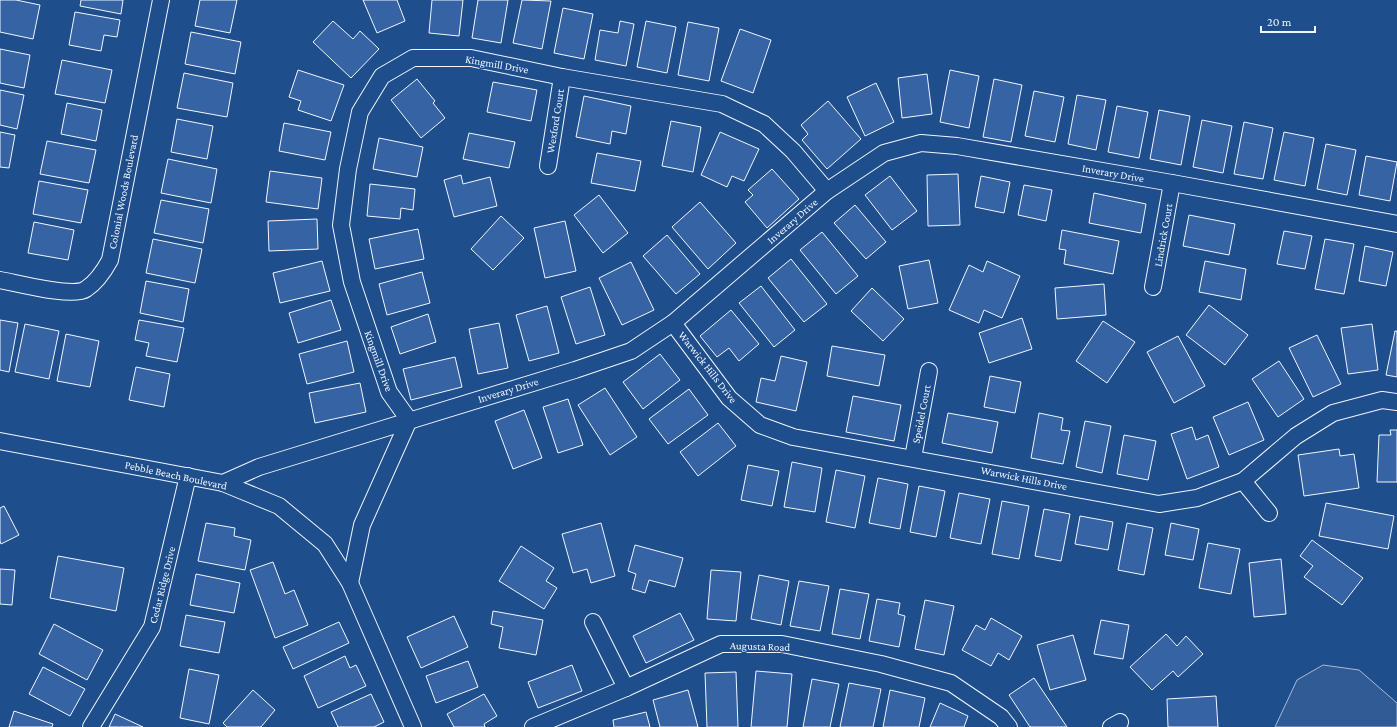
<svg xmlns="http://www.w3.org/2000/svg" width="1397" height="727" font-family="'Crimson Pro',serif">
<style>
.built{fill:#305b95;stroke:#a8bbd7}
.building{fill:#3563a3;stroke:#f2f6ff}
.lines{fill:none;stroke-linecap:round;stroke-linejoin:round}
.minor-casing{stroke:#f2f6ff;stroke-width:18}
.minor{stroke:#1f4e8c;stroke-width:16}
.labels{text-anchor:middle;stroke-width:3;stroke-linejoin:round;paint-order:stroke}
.street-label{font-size:11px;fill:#f2f6ff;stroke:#1f4e8c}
</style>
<rect width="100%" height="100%" fill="#1f4e8c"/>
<polygon class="built" points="1323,665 1359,670 1397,703 1397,727 1275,727 1297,680"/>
<g class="building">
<polygon points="0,0 16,0 40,5 33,39 0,32"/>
<polygon points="81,0 123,0 121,14 80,6"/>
<polygon points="200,0 237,0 230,33 195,26"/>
<polygon points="363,0 397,0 405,21 377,33"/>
<polygon points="432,0 463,0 459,36 429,33"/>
<polygon points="478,0 508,0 501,43 472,38"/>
<polygon points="522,0 551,1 542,49 513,43"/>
<polygon points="563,8 593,14 584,59 554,53"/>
<polygon points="75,12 120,20 117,37 104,35 101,51 69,45"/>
<polygon points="333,21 353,39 360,31 379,49 351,78 313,42"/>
<polygon points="620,21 634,24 626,66 595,60 600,30 618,33"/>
<polygon points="646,21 676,27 667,73 637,67"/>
<polygon points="688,22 719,28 709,81 678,75"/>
<polygon points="740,29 771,40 753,93 721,81"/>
<polygon points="191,32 241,42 235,74 185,64"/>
<polygon points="0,49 30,55 24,88 0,83"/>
<polygon points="62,60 112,70 105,103 55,94"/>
<polygon points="298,70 344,85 331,121 298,110 301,101 289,97"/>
<polygon points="950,70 979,76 969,128 940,122"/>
<polygon points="184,73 233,83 227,117 177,108"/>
<polygon points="927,74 932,114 902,118 898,78"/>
<polygon points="417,79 435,101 433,103 445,118 421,138 391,100"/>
<polygon points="994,79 1022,85 1011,142 983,137"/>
<polygon points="493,82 537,90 531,121 487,112"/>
<polygon points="876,83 894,122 865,136 847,97"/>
<polygon points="0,90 24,95 17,129 0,125"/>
<polygon points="1034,91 1064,97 1055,142 1025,136"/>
<polygon points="1077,95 1106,100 1096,150 1068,144"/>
<polygon points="584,96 631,106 626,134 612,131 610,144 576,137"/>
<polygon points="828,101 861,139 827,169 802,140 808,134 801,125"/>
<polygon points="67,103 102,110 96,141 61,134"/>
<polygon points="1117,106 1148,112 1139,158 1108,152"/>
<polygon points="1159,110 1190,116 1181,165 1150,159"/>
<polygon points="177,119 213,126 207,159 171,152"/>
<polygon points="1202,120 1232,126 1223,173 1193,167"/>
<polygon points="671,121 701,127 693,172 662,166"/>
<polygon points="1244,122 1273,128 1263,179 1234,174"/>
<polygon points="284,123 331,132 325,160 279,151"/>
<polygon points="0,132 15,135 9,168 0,167"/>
<polygon points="720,132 759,149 744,181 732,176 727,187 701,175"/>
<polygon points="1284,132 1314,138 1305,186 1274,180"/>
<polygon points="469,133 515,142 509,168 463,159"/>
<polygon points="379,138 423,147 417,177 373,169"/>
<polygon points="47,141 96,150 89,183 40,174"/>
<polygon points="1326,144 1356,150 1347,195 1317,189"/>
<polygon points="597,153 641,161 635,191 591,183"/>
<polygon points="1366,156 1397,162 1390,201 1359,195"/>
<polygon points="168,159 217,169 211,203 161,193"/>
<polygon points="772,169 799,199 767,228 745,202 753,195 748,190"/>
<polygon points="270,171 322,178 318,209 266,202"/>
<polygon points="958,174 960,225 928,226 927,175"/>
<polygon points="461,175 463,184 490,177 497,206 454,217 444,180"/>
<polygon points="890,176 917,211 892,230 865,195"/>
<polygon points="981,176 1010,182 1004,213 975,207"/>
<polygon points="39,181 88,190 81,223 33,214"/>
<polygon points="370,184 415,189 413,210 401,208 400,219 367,216"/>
<polygon points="1024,185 1052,190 1046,221 1018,215"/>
<polygon points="1094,193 1146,204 1141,233 1089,223"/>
<polygon points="599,195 628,233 603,253 574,215"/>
<polygon points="161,200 209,209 203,243 154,233"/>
<polygon points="700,202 736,243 708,269 672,227"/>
<polygon points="855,205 886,242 866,259 834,223"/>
<polygon points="1189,215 1235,224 1229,255 1183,246"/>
<polygon points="501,216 524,238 493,270 471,249"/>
<polygon points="317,219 318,249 269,251 268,221"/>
<polygon points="565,221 576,271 545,278 534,228"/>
<polygon points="34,222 74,230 68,260 28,253"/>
<polygon points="418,229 424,259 375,269 369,239"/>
<polygon points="1062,230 1119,241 1113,274 1064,264 1066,250 1059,249"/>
<polygon points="1284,231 1312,236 1305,269 1277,264"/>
<polygon points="822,232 858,276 836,294 800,250"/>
<polygon points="667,235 700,274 676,294 643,256"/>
<polygon points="153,239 202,249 195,283 146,273"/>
<polygon points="1325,239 1354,244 1344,294 1315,289"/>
<polygon points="1365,246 1393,252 1386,286 1359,281"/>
<polygon points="791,259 827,304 804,322 768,278"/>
<polygon points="929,260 938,303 908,309 899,266"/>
<polygon points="322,261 330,291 280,303 273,273"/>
<polygon points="987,261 1020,276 1002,318 984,310 979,323 949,310 969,265 983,272"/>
<polygon points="1205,261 1246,269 1241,300 1199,292"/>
<polygon points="631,262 654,310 622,325 599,278"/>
<polygon points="422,272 430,303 387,315 379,284"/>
<polygon points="146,281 189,289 183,322 140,313"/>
<polygon points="1104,284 1106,315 1057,319 1055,288"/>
<polygon points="761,286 795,330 774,347 739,303"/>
<polygon points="590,287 605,335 576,344 561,297"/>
<polygon points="872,288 904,319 883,341 851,311"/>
<polygon points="331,300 341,330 298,343 289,313"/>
<polygon points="1209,305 1248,335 1225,365 1186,335"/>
<polygon points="547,306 559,353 529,361 516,315"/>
<polygon points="731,310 759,344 739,361 729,348 717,357 700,336"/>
<polygon points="428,314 436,342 400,354 391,327"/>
<polygon points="1022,318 1032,349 989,363 979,333"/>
<polygon points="0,320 18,323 9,372 0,370"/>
<polygon points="139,320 184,328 177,362 146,356 149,343 135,340"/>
<polygon points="1103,321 1135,342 1107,383 1076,361"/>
<polygon points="499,323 508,368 478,374 469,329"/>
<polygon points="25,324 59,331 49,379 15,372"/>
<polygon points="1372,324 1378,370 1348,374 1341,328"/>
<polygon points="1395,331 1397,331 1397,377 1386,375"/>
<polygon points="66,334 99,341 90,387 57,381"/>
<polygon points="1317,335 1341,384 1313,397 1289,348"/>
<polygon points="1178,336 1205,386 1174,403 1147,352"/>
<polygon points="347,341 354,372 307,384 299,354"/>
<polygon points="832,346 885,355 879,386 827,376"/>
<polygon points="660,354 680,380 643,409 623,382"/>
<polygon points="781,356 807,362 796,411 756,402 761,378 775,381"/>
<polygon points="455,357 462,387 411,400 403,369"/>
<polygon points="1279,361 1304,399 1278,417 1252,379"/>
<polygon points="136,367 170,374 164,407 129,400"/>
<polygon points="990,376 1021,382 1015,413 984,407"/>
<polygon points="360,383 366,412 315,423 309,393"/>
<polygon points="605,388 637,437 610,455 578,405"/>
<polygon points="689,389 708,415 668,444 649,419"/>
<polygon points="853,396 901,405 894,441 846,432"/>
<polygon points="568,399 583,445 558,453 543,407"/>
<polygon points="1248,402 1264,440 1229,455 1213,417"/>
<polygon points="524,410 542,458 513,469 495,421"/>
<polygon points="948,413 998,422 992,453 942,443"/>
<polygon points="1039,413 1063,418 1061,430 1070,431 1063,464 1031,458"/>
<polygon points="1085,421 1111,426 1102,473 1076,467"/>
<polygon points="718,423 736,446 698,476 680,452"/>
<polygon points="1192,427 1196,440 1208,435 1219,467 1187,479 1171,434"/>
<polygon points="1390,430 1397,430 1397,482 1377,482 1379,435 1391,435"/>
<polygon points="1124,435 1156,441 1148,480 1117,474"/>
<polygon points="1339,449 1340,456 1354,454 1359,488 1304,496 1298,455"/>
<polygon points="792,462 822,468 815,512 784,507"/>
<polygon points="748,465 779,471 772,506 741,500"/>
<polygon points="836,470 865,476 855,528 826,522"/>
<polygon points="878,478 908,484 900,529 869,523"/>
<polygon points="919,486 945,491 936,537 910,532"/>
<polygon points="959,493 990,499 981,544 950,538"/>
<polygon points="1002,501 1029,506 1019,559 992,554"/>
<polygon points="1326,503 1394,516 1388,549 1319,536"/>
<polygon points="4,506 19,535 1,544 0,541 0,508"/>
<polygon points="1044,509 1070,514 1061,561 1035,556"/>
<polygon points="1080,516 1113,522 1108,550 1075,544"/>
<polygon points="206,523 235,528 234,536 251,540 245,570 198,561"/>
<polygon points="601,523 615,576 591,583 587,569 573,573 562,534"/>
<polygon points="1127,523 1153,528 1144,575 1118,570"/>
<polygon points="1171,523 1199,529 1193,560 1165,555"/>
<polygon points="1312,540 1363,578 1342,605 1304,577 1313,566 1300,556"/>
<polygon points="1208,543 1240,549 1231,594 1199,588"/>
<polygon points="635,545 683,558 675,587 649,580 645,593 632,589 636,574 628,571"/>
<polygon points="521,546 554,568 546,581 557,588 544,609 499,581"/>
<polygon points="58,556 124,568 116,611 50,598"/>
<polygon points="1281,559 1286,614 1254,617 1249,563"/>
<polygon points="273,562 285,594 294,590 308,625 275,638 250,570"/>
<polygon points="0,569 15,570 12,605 0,604"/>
<polygon points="711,570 741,572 736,621 707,619"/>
<polygon points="196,574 240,583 234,613 190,605"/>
<polygon points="759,575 789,581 781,625 751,619"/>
<polygon points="799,581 829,586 820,631 790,626"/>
<polygon points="840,589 869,594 860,639 832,634"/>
<polygon points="877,599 900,603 898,614 905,616 899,647 869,641"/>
<polygon points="925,600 954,606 944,655 915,649"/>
<polygon points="493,611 543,620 536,655 499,648 503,627 491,624"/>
<polygon points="680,613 694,640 646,663 633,636"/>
<polygon points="186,615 225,622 219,653 180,646"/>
<polygon points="454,616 468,647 421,668 407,637"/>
<polygon points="991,618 1022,636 1009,660 998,653 991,666 962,650 976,625 985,630"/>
<polygon points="1101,620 1129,625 1123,659 1094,654"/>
<polygon points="339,622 349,643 293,669 283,647"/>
<polygon points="54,624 103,650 87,680 39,654"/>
<polygon points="1166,634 1177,646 1186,636 1203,654 1178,677 1173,671 1152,690 1130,667"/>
<polygon points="1073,635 1086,680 1050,690 1037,645"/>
<polygon points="345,656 350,668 356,665 366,686 318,708 304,676"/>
<polygon points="468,661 478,687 436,703 426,676"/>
<polygon points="572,665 582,691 538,708 528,682"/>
<polygon points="43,667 85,689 70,716 29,694"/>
<polygon points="189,669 219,675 209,724 180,718"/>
<polygon points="756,671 792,674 787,727 751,727"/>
<polygon points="736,672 738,727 707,727 705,673"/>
<polygon points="1034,678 1067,727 1030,727 1009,695"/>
<polygon points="812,679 839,684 830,727 803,727"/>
<polygon points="849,683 881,689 873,727 840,727"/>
<polygon points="253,690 275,710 261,727 227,727 223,723"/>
<polygon points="688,690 698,727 660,727 653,700"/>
<polygon points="890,690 925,698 919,727 883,727"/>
<polygon points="371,694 384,722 374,727 338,727 331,712"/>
<polygon points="484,694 497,716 484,724 485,727 454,727 447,714"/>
<polygon points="1216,696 1218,727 1168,727 1167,699"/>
<polygon points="940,703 968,716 964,727 930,727"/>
<polygon points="14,711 53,724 52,727 9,727"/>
<polygon points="646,712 650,727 614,727 613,720"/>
<polygon points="115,714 143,727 109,727"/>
</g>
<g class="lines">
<defs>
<g id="minor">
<polyline points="548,166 562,77"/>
<path d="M0,280C17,283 73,298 86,289C97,282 104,271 110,260L161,0"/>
<polyline points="1153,287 1172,183"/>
<polyline points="673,323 729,398 760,425 793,437 1159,504 1197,498 1243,481 1296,436 1333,413 1382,400 1397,402"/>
<polyline points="0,441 223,483 279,506 325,544 350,583 413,727"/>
<polyline points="913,458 929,371"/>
<polyline points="1243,481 1269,513"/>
<polyline points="223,483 259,467 575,370 631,351 673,323 827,191 884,153 921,143 957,146 1172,183 1397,224"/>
<polyline points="350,583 362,525 409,420 389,392 352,282 341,225 348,169 360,112 382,76 413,58 471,58 562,77 722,104 764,124 793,151 827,191"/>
<polyline points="593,622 626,688"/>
<polyline points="91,727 152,627 188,476"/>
<polyline points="533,727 626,688 721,644 782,644 881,664 951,683 1001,717 1009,727"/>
<polyline points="1111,727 1120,722"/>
</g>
</defs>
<use href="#minor" class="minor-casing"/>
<use href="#minor" class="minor"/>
</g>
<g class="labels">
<g class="street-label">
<text transform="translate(497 64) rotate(10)" y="4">Kingmill Drive</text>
<text transform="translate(555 121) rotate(-81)" y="4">Wexford Court</text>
<text transform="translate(1113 173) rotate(10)" y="4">Inverary Drive</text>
<text transform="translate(123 192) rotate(-79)" y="4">Colonial Woods Boulevard</text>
<text transform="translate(792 221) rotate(-41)" y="4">Inverary Drive</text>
<text transform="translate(1163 235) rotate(-80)" y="4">Lindrick Court</text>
<text transform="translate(379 361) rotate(70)" y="4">Kingmill Drive</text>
<text transform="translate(708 367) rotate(52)" y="4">Warwick Hills Drive</text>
<text transform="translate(508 390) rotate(-17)" y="4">Inverary Drive</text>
<text transform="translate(921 414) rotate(-79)" y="4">Speidel Court</text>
<text transform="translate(176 475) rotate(12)" y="4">Pebble Beach Boulevard</text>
<text transform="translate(1024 478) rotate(11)" y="4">Warwick Hills Drive</text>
<text transform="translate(162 585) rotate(-76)" y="4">Cedar Ridge Drive</text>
<text transform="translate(760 646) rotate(2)" y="4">Augusta Road</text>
</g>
</g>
<path d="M1261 26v6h54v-6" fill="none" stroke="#f2f6ff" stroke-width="2"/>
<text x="1267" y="26" font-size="12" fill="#f2f6ff" stroke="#1f4e8c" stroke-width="3" paint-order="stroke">20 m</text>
</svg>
